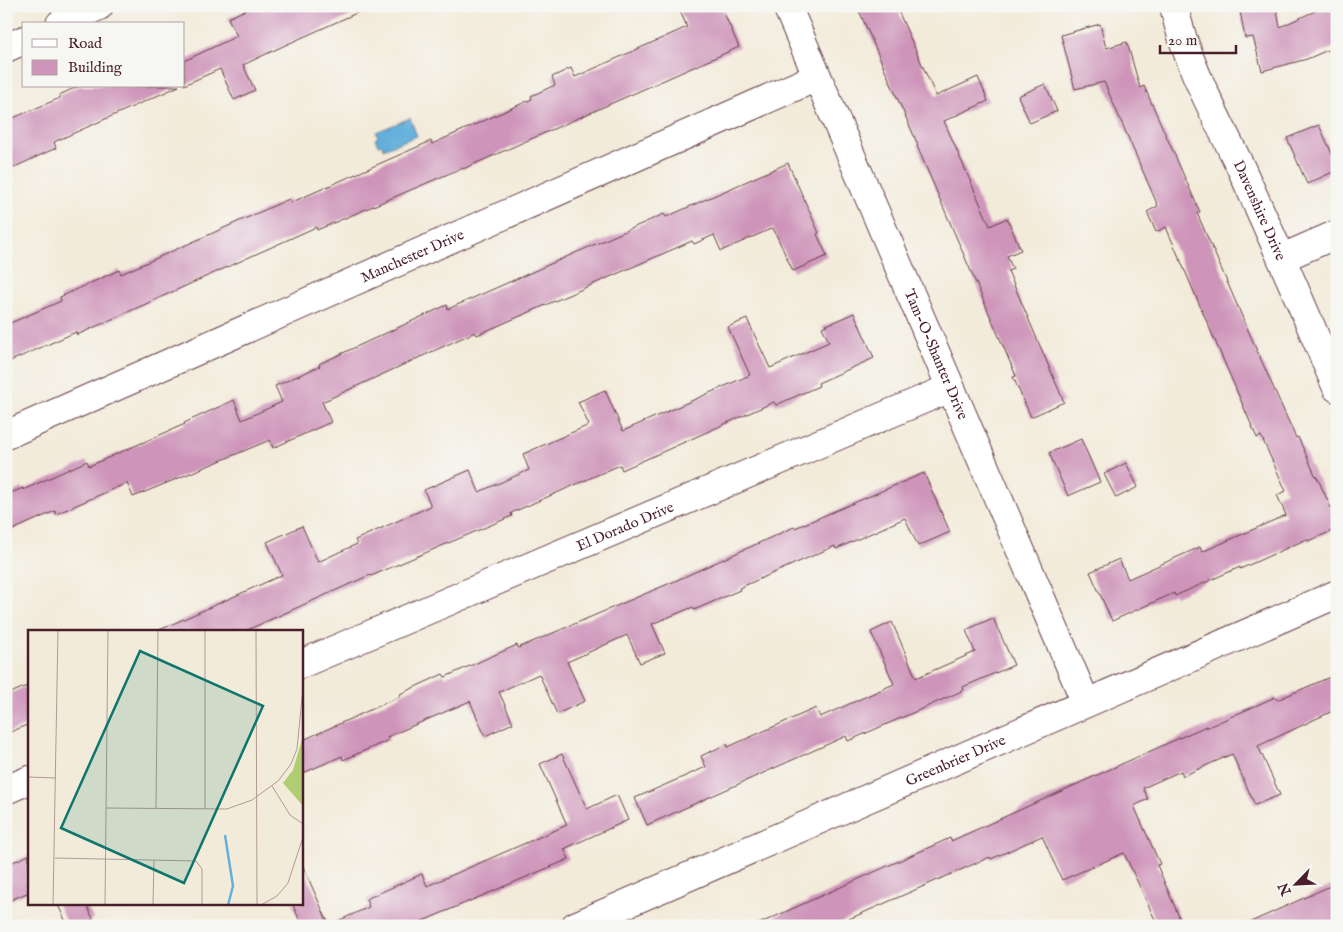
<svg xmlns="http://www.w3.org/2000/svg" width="1343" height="932" font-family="'IM FELL English',serif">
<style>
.water{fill:#63b0dc;stroke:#566884}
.building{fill:#ce94ba}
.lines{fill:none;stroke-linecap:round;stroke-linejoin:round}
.minor-casing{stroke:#633e45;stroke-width:30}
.minor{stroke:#fff;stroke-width:28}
.labels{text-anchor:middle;stroke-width:4.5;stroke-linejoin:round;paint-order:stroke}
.street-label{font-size:15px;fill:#4a1f2b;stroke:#f6f6f2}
.inset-river{fill:none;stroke:#63b0dc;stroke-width:2.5}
.inset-road{fill:none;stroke:#af9994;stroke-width:1}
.view{fill:#0f766e;fill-opacity:0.15;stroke:#0f766e;stroke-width:2.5}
.inset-edge{fill:none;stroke:#4a1f2b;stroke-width:2.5}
</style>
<rect width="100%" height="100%" fill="#f6f6f2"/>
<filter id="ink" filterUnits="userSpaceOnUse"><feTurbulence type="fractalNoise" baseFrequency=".02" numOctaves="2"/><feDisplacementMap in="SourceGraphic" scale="10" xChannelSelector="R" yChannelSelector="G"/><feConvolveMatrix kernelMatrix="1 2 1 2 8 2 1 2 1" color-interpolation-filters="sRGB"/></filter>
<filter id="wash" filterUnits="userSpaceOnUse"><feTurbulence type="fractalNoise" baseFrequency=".0096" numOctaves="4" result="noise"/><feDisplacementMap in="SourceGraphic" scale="20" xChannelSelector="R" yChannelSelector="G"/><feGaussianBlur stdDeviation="1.12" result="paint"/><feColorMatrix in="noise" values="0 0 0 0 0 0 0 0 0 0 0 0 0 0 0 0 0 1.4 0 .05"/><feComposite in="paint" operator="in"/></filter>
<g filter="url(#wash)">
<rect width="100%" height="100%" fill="#f3ebda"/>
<polygon class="water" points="410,118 417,136 383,149 382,144 378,145 375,139 378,137 376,132"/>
<g id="blocks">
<g class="building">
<polygon points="254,6 372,6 279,48 243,65 255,90 234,100 220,69 184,85 184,61 237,36 228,18"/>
<polygon points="678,6 721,6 739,47 463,169 462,168 317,230 316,227 77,335 76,332 6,363 6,325 61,301 60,297 119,270 121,274 289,199 290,203 431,141 432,144 532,99 531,96 555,85 552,77 571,68 575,77 687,27"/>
<polygon points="857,6 896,6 936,96 978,77 988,101 944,121 990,226 1007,218 1021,250 1007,256 1013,269 1008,271 1064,402 1031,417 1013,377 1016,376 917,146 918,145"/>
<polygon points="1239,6 1276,6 1280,27 1326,6 1337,6 1337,46 1307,59 1262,71 1253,37 1245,38"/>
<polygon points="1100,24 1106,48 1127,42 1140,88 1144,86 1200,212 1197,213 1258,353 1296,438 1298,437 1316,477 1317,477 1337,521 1337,529 1308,541 1307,539 1240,569 1240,567 1175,596 1174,593 1112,621 1090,572 1119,559 1128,579 1200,547 1202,552 1286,515 1277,495 1286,491 1261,436 1257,438 1166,227 1156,232 1147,212 1158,206 1104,82 1075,89 1061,35"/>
<polygon points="1045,84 1057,111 1030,123 1018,96"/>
<polygon points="79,86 179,86 54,142 56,148 6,171 6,121 60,98 59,95"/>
<polygon points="1319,125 1337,165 1337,170 1307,184 1287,138"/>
<polygon points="788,163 819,233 817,234 827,256 793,271 773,228 721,251 714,235 694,244 692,241 477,335 475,332 322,402 331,422 273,448 270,440 133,497 127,483 56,514 55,511 6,533 6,495 23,488 23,490 87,461 89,466 185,424 184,423 234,400 242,420 282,402 275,386 320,366 319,364 447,305 448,309 664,214 666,217"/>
<polygon points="854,313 874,358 818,383 819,386 776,405 774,402 622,470 620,465 511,513 512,516 371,576 370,575 245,631 157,631 282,575 267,542 302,526 318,562 357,544 355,540 431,506 424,490 470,470 479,492 529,470 523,454 589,425 578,402 605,390 623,431 750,375 728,327 747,319 770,368 829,342 822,327"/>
<polygon points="1081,439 1100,482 1068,496 1049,453"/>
<polygon points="1126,463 1138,487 1116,498 1104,474"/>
<polygon points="924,473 950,532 918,546 905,518 836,549 835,546 739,588 740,590 694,610 693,607 652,624 665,653 640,663 627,635 567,662 585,701 557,714 539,674 499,692 513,723 485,736 470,701 387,737 389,740 343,760 342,756 301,774 301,741 401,696 400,694 443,674 445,677 517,645 518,648 675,581 794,527 795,528"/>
<polygon points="993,618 1014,665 963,687 964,690 917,711 848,741 846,736 647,825 635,798 706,767 701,756 727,744 728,747 816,708 820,717 894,684 871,632 892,622 916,678 975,652 966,630"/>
<polygon points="1337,674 1337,709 1258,746 1280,795 1255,805 1232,754 1183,776 1181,771 1143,788 1148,799 1134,806 1160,864 1157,865 1183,926 1158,926 1124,853 1062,880 1042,836 991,859 990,857 833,926 754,926 950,838 951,841 1206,726 1206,728 1275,697 1277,700"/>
<polygon points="29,685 29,724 6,734 6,695"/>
<polygon points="562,754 587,809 617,795 628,820 564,849 569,859 411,926 302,926 292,903 301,903 301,862 329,925 369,907 366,899 422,874 427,886 567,825 540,764"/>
<polygon points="29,855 29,892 6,902 6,865"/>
<polygon points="1337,883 1337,922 1328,926 1242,926"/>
<polygon points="57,903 86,903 93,919 79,926 68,926"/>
</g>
</g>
</g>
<g filter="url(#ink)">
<use href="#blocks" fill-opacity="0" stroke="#633e45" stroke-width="1"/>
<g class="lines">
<defs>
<g id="minor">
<path id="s1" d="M787,6L1086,703"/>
<path id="s2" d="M1174,6C1185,61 1217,118 1241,168C1274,241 1306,314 1337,388"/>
<polyline points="60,24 99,6"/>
<polyline points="6,48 24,40"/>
<polyline points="1282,258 1337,234"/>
<path id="s3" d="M6,435L817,77"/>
<path id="s4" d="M301,664L950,388"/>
<polyline points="6,790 29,780"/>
<path id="s5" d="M575,926L1337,594"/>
</g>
</defs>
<use href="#minor" class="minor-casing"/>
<use href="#minor" class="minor"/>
</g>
</g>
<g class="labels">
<g class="street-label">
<text dy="5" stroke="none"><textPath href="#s2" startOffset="222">Davenshire Drive</textPath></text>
<text dy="5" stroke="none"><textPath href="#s3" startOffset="444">Manchester Drive</textPath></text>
<text dy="5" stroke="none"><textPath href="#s1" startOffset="379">Tam-O-Shanter Drive</textPath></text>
<text dy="5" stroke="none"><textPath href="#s4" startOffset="352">El Dorado Drive</textPath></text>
<text dy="5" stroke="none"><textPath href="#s5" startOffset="415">Greenbrier Drive</textPath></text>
</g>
</g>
<g transform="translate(28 630)">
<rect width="275" height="275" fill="#f3ebda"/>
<path d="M275,106V176L255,153L265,140Z" fill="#b0cd73"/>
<path class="inset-river" d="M197,205L205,256L200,275"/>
<path class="inset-road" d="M228,0L229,275M0,147L28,148M244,156L262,185L275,194M78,178L199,179L224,170L250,151L263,134L269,119L275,58M128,178L130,0M177,179V0M27,228L168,231L174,239V275M25,275L30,0M77,275L80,0M125,275L126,230M233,275L249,266L260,253L275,207"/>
<path class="view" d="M112,21L235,76L156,253L33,198Z"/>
<rect width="275" height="275" class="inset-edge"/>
</g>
<rect width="1343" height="932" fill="none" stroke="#f6f6f2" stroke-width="25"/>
<rect x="22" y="22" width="162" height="65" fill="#f6f6f2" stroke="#b1a0a2"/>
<rect x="32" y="39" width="25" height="8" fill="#ffffff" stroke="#b1a0a2"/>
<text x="68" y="48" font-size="15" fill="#4a1f2b">Road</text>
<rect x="32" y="60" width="25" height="15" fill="#ce94ba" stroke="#b1a0a2"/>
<text x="68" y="72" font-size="15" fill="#4a1f2b">Building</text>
<g transform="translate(1296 884) rotate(246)" stroke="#f6f6f2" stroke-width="4" paint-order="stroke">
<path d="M0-4L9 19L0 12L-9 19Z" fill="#4a1f2b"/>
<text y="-8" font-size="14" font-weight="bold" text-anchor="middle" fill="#4a1f2b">N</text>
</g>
<path d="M1160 45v8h76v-8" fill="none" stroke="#4a1f2b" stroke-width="2.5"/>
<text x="1168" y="45" font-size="15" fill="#4a1f2b" stroke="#f6f6f2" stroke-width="4" paint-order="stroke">20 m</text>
</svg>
